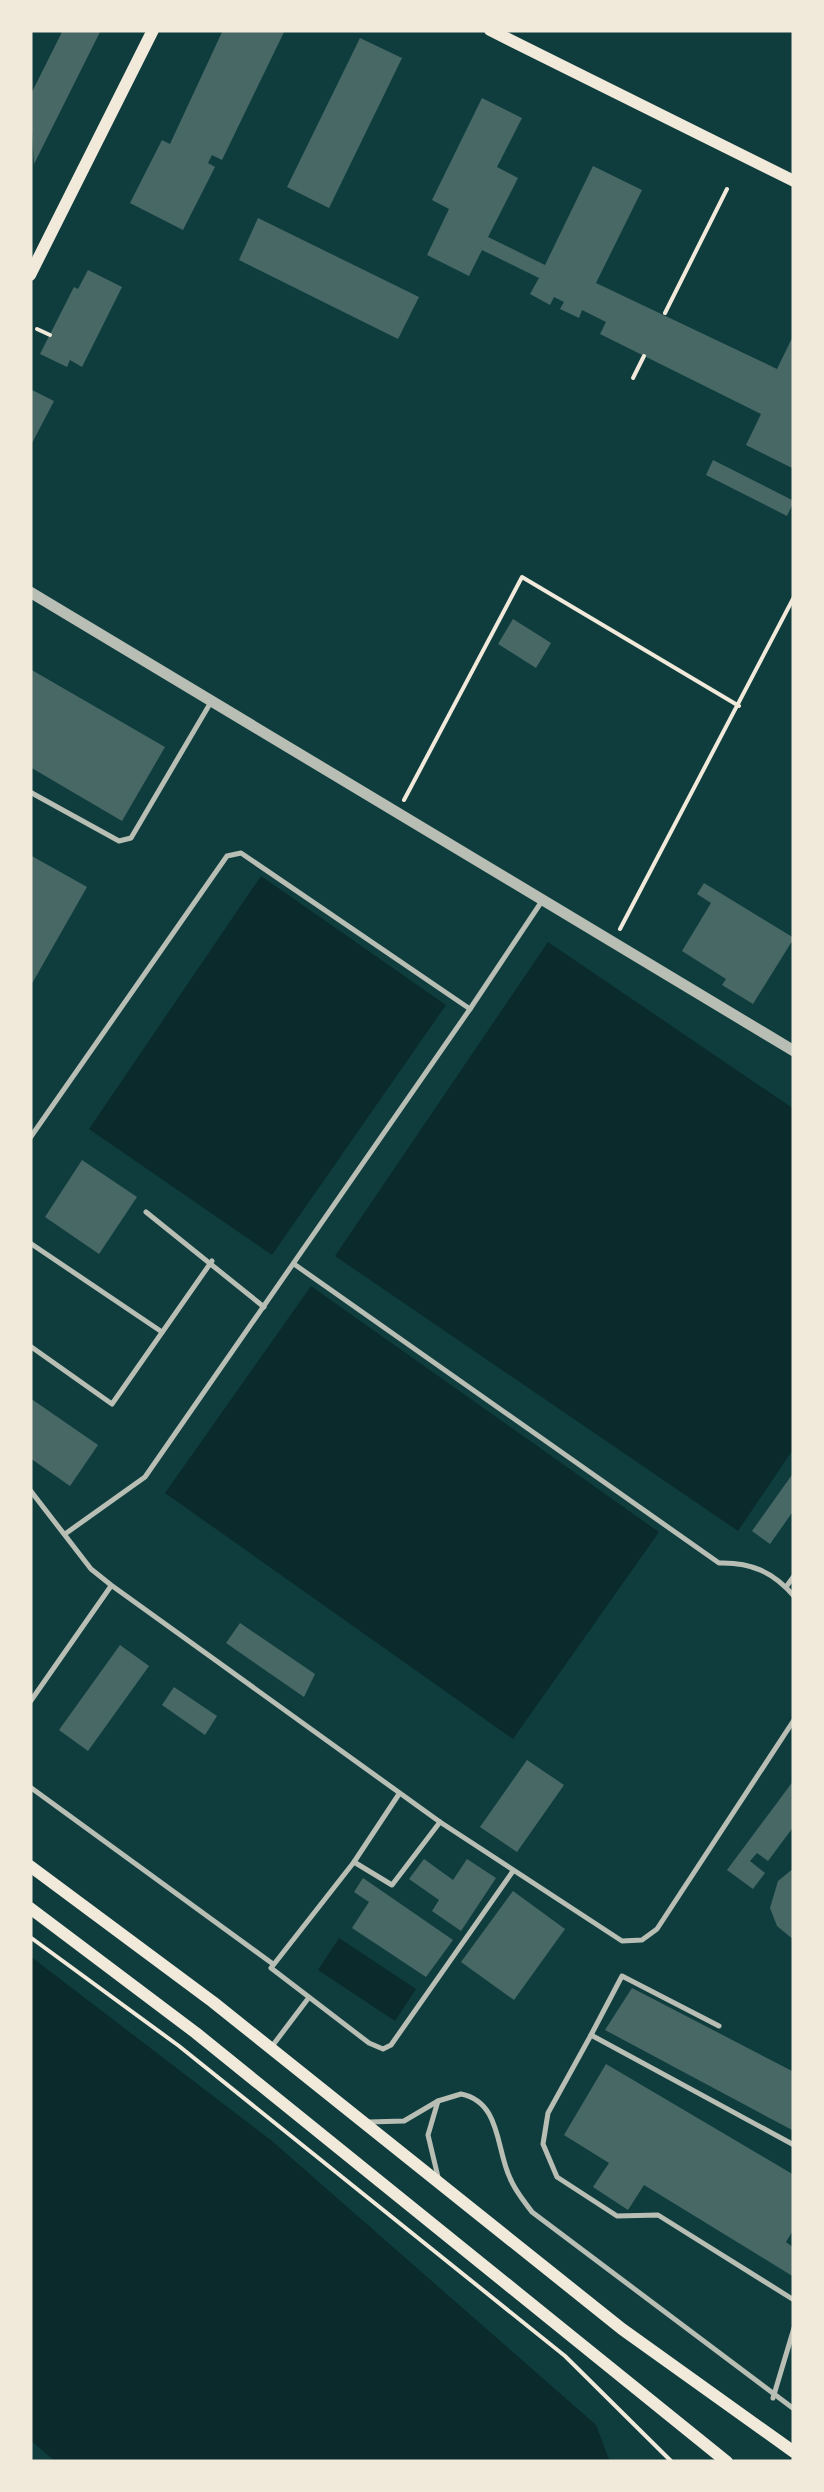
<svg xmlns="http://www.w3.org/2000/svg" width="824" height="2492" font-family="'Asap Condensed',sans-serif">
<style>
.water{fill:#0a2a2b}
.building{fill:#486865}
.lines{fill:none;stroke-linecap:round;stroke-linejoin:round}
.path{stroke:#f1e9da;stroke-width:4}
.service{stroke:#b8beb3;stroke-width:5}
.tertiary{stroke:#b8beb3;stroke-width:11}
.secondary{stroke:#f1e9da;stroke-width:12}
</style>
<rect width="100%" height="100%" fill="#0f3d3e"/>
<g class="water">
<polygon points="261,876 446,1005 272,1255 89,1129"/>
<polygon points="548,942 794,1109 794,1448 738,1531 335,1256"/>
<polygon points="311,1286 659,1532 513,1739 165,1493"/>
<polygon points="339,1938 416,1989 395,2021 318,1970"/>
<polygon points="30,1956 272,2141 596,2425 610,2462 56,2462 30,2440"/>
</g>
<g class="building">
<polygon points="63,30 101,30 34,164 30,96"/>
<polygon points="223,30 285,30 222,160 212,155 208,163 215,167 183,230 130,203 162,140 170,144"/>
<polygon points="360,38 402,58 329,208 287,187"/>
<polygon points="482,98 522,118 497,167 518,178 488,237 545,265 593,166 642,190 596,283 777,369 794,334 794,469 746,445 761,414 600,334 606,322 582,310 579,318 560,309 564,302 554,297 550,305 530,294 539,278 482,250 469,276 427,255 449,209 432,200"/>
<polygon points="258,218 419,297 398,339 239,260"/>
<polygon points="88,270 122,287 82,367 70,360 67,367 40,354 74,287 78,289"/>
<polygon points="30,389 54,401 30,447"/>
<polygon points="713,460 794,501 787,516 706,475"/>
<polygon points="513,619 551,643 536,668 498,644"/>
<polygon points="30,669 165,747 122,821 30,767"/>
<polygon points="30,855 87,887 30,987"/>
<polygon points="704,883 794,938 753,1004 722,985 726,979 682,951 711,903 697,894"/>
<polygon points="82,1160 137,1197 99,1254 45,1217"/>
<polygon points="30,1398 98,1445 70,1486 30,1458"/>
<polygon points="794,1472 794,1510 770,1544 752,1531"/>
<polygon points="240,1623 315,1674 304,1697 226,1643"/>
<polygon points="120,1645 149,1666 88,1751 59,1730"/>
<polygon points="174,1687 217,1716 205,1735 162,1705"/>
<polygon points="527,1760 564,1785 517,1852 480,1827"/>
<polygon points="794,1780 794,1826 768,1861 757,1853 750,1861 765,1873 753,1889 727,1870"/>
<polygon points="424,1859 453,1880 467,1859 496,1878 461,1931 432,1911 439,1900 409,1879"/>
<polygon points="794,1868 794,1940 777,1926 770,1908 778,1881"/>
<polygon points="363,1878 453,1940 426,1977 352,1928 369,1902 354,1892"/>
<polygon points="513,1891 565,1929 514,2000 461,1962"/>
<polygon points="632,1988 794,2072 794,2131 605,2030"/>
<polygon points="606,2064 794,2175 794,2229 786,2242 794,2248 794,2277 644,2185 628,2210 593,2187 609,2163 564,2135"/>
</g>
<g class="lines">
<g class="path">
<polyline points="665,313 727,189"/>
<polyline points="37,329 50,335"/>
<polyline points="633,378 644,356"/>
<polyline points="404,800 522,577 739,706"/>
<polyline points="620,929 794,597"/>
<polyline points="30,1937 179,2046 565,2356 672,2462"/>
</g>
<g class="service">
<polyline points="30,792 119,841 131,838 211,702"/>
<polyline points="470,1009 542,901"/>
<polyline points="30,1138 227,856 241,853 470,1009 145,1477 65,1534"/>
<polyline points="146,1212 264,1307"/>
<polyline points="30,1243 162,1332"/>
<path d="M294,1264L719,1563C751,1562 773,1572 794,1596"/>
<polyline points="30,1346 112,1404 212,1261"/>
<polyline points="30,1490 91,1569 111,1585 440,1822 622,1941 642,1940 657,1929 794,1720"/>
<polyline points="786,1587 794,1576"/>
<polyline points="30,1702 111,1586"/>
<polyline points="30,1787 273,1964"/>
<polyline points="399,1794 354,1862 271,1968 369,2043 383,2049 391,2045 513,1871"/>
<polyline points="354,1862 392,1885 440,1822"/>
<polyline points="591,2035 622,1976 719,2026"/>
<polyline points="273,2045 307,2000"/>
<path d="M438,2101L461,2094C501,2102 496,2149 510,2178C515,2191 524,2201 532,2212L794,2409"/>
<polyline points="369,2122 404,2121 438,2101 428,2135 438,2177"/>
<polyline points="794,2145 591,2035 548,2113 543,2144 557,2177 617,2216 658,2215 794,2300"/>
<polyline points="773,2398 794,2328"/>
</g>
<polyline class="tertiary" points="30,592 794,1051"/>
<g class="secondary">
<polyline points="490,30 794,181"/>
<polyline points="30,275 153,30"/>
<polyline points="30,1866 213,2002 622,2329 794,2452"/>
<polyline points="30,1908 196,2033 727,2462"/>
</g>
</g>
<rect width="824" height="2492" fill="none" stroke="#f1e9da" stroke-width="65"/>
</svg>
